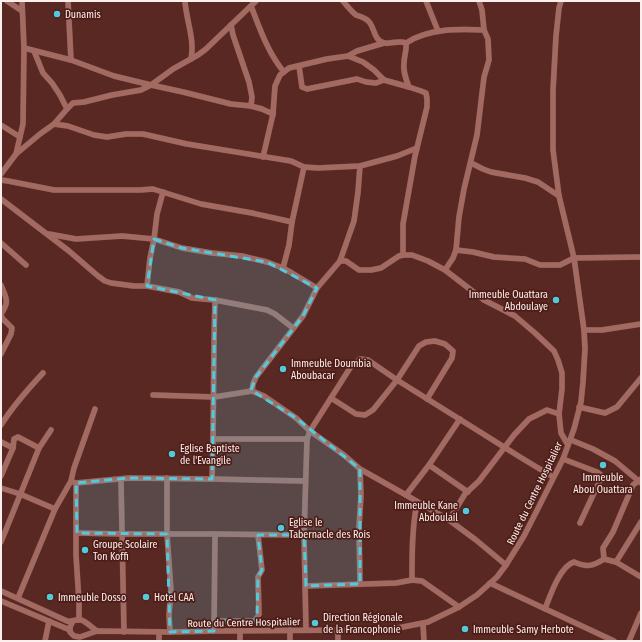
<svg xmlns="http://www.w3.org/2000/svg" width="642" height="642" font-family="'Fira Sans Condensed',sans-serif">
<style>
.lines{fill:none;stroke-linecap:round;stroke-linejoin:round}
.minor-casing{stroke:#6b4340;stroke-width:6}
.minor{stroke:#a36a62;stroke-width:5.5}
.marked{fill:#53cadc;fill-opacity:0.2;stroke:#53cadc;stroke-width:3;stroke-dasharray:8 5;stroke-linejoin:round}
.poi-dot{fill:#53cadc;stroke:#4e1d18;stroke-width:1.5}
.labels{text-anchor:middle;stroke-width:3.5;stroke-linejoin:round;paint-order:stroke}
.poi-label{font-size:10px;fill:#fcefed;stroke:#4e1d18;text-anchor:start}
.street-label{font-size:10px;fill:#fcefed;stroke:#4e1d18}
</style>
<rect width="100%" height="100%" fill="#5a2822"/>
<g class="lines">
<defs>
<g id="minor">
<polyline points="7,1 22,11"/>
<polyline points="68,1 71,60"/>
<path d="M185,1C186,20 195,39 191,59"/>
<path d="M343,1C347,6 351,11 356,15C361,17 367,18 370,23C375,30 374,40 384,43C391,44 399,40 406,43C429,28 458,29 484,30"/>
<polyline points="426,1 438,31"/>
<path d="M251,6C260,29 268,53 284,72"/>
<polyline points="231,25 233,35 249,82 252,97 251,106"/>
<polyline points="24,48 71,60 114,76 151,85 183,92 231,104 251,106 262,109 273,114"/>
<polyline points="34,51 43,73 52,83 60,95 67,109"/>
<polyline points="348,56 357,51 384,43"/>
<polyline points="299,66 302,87 307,89 357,79 366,82 376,83 384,80"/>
<polyline points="54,124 68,126 94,135 107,137 126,134 143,134 187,144 291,161 304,167 318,168 360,166 397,156 417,148"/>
<polyline points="1,125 20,137"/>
<polyline points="16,154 40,134 54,124 67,109 73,103 84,102 112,95 141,90 151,85 173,69 198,55 206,49 256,1"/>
<polyline points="263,157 273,114 275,86 280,75 289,68 327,59 348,56 363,62 374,70 384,80 409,87"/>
<polyline points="471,163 483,169 491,172 525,178 538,182 559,196"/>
<polyline points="1,174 16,154 23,124 24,48 22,1"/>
<polyline points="1,180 8,181 54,190 140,190 153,189 201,204 252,213 292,222"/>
<polyline points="1,199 69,251 98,276 105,281 111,283 134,286 147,286 179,292 192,298 215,300 267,310 275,314 293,328"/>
<polyline points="49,234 76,239 122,236 154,239 182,248 212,253 242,256 267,262 283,268 292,273 317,288"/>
<polyline points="1,243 26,265"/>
<polyline points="456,250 473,252 494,257 525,259 540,265 560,265 574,258 641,257"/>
<path d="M403,255V224L415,156L427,107V99L426,93L421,91L409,87C406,79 403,72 404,63C404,56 407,50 406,43"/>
<polyline points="340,261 346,261 359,270 371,270 381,268 399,256 403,255 412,255 428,261 445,270 484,300 515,316 535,333 554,351 558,360 562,373 562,389 559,414 561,433 568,445"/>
<polyline points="283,268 289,245 292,222 304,167"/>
<polyline points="445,270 453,258 456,250 459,217 464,189 477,135 484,77 489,60 488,39 484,30 482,10 479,1"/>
<path d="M1,285C6,298 10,301 1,314L2,318L12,328L11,334L1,354"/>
<polyline points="147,286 150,258 154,239 157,214 163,192"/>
<polyline points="584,330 602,330 641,324"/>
<polyline points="252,391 253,384 256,377 303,316 317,288 340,261 354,221 358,192 360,166"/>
<polyline points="153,395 214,397 252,391 264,396 296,418 310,431 344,455 360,469 406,495 449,520 476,540 506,565"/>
<polyline points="331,398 356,414 365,415 373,410 397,380 419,346 426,342 435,341 445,344 453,351 452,358 427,399"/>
<polyline points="579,407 605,413 617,407 641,378"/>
<path d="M1,425C13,406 28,389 43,373"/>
<polyline points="213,439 307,439"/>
<polyline points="571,440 593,449 615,461 641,483"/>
<polyline points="1,442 13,448"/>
<polyline points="563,459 597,472 601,475 601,478 580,523"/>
<polyline points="429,465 468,492"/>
<polyline points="1,476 13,448 14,439 18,437 39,448"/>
<polyline points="167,478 167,534 171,591 169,615 170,632"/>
<path d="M212,479C214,419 213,360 215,300"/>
<polyline points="121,480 124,632"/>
<polyline points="73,482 76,483 76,555 79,602 79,620"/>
<polyline points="76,483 129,478 212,479 305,481"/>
<polyline points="1,488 20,494 55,509"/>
<polyline points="406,495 429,465 460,419"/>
<polyline points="449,520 465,494 479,481 514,435 529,419 547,410 559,414"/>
<polyline points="77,533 122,534 215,534 304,535"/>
<polyline points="1,542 39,448 51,430"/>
<polyline points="604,559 603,548 613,532 633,485 641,479"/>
<polyline points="616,562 641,522"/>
<path d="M412,580C412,554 412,528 417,502"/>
<polyline points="490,583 614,641"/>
<polyline points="360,584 359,527 361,496 360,469"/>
<polyline points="306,586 396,583 412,580 422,581 459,607"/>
<path d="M1,591L67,621C72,622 76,619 81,620C86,621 92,628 97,631"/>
<polyline points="18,598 55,509 71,481 74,468 95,409"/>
<polyline points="1,601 70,630"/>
<path d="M545,609C550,596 560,566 574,562C586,567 592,567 604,559L616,562L641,577"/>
<polyline points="73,621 70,627 70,632 74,636 80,637 97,631 170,632 214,631 349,630 380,630 398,628 428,622 459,607 477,595 497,577 506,565 524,536 563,459 574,429 581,402 583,382 585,349 584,330 574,258 559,196 553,150 553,90 556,36 559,8 561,1"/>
<polyline points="214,621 254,621 257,618 259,614 258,577 262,570 258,535"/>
<polyline points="423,624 424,641"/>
<polyline points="290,630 290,641"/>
<polyline points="306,630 304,535 307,439 310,431 350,368 360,359 368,360 397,380 520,457 553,477"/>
<polyline points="214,631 215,534"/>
<polyline points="240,631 240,641"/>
<polyline points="159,632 159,641"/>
<polyline points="45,641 49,621"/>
<polyline points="338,641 338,630"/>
<polyline points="629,641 641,613"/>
</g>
</defs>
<use href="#minor" class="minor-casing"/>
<use href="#minor" class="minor"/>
</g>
<path class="marked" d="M154,239L182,248L267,262L317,288L303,316L256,377L251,390L296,418L360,469V584L306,586L304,535H258L262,570L258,577L257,618L254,621H214V631L170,632L167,534L77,533L76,483L129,478L212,479L215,300L147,286Z"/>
<g class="poi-dot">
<circle cx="57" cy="14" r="4"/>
<circle cx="556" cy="300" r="4"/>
<circle cx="283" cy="369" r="4"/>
<circle cx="172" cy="454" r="4"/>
<circle cx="603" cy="465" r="4"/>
<circle cx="466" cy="511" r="4"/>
<circle cx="281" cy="528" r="4"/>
<circle cx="85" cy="550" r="4"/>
<circle cx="50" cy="597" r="4"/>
<circle cx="146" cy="597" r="4"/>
<circle cx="315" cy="623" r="4"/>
<circle cx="465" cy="629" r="4"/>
</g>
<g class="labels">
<g class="poi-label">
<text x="65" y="18">Dunamis</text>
<text x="548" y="298" text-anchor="end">Immeuble Ouattara<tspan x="548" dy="12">Abdoulaye</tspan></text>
<text x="291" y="367">Immeuble Doumbia<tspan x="291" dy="12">Aboubacar</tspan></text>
<text x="180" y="452">Eglise Baptiste<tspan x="180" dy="12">de l'Evangile</tspan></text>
<text x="603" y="481" text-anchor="middle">Immeuble<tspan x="603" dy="12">Abou Ouattara</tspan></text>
<text x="458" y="509" text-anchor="end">Immeuble Kane<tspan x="458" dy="12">Abdoulail</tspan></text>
<text x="289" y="526">Eglise le<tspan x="289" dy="12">Tabernacle des Rois</tspan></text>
<text x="93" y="548">Groupe Scolaire<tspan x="93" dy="12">Ton Koffi</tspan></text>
<text x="58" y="601">Immeuble Dosso</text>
<text x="154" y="601">Hotel CAA</text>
<text x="323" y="621">Direction Régionale<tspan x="323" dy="12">de la Francophonie</tspan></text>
<text x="473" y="633">Immeuble Samy Herbote</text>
</g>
<g class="street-label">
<text transform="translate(534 493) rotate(-64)" y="4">Route du Centre Hospitalier</text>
<text transform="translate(244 622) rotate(-1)" y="4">Route du Centre Hospitalier</text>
</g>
</g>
<rect width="642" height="642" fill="none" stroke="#fcefed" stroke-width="4"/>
</svg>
